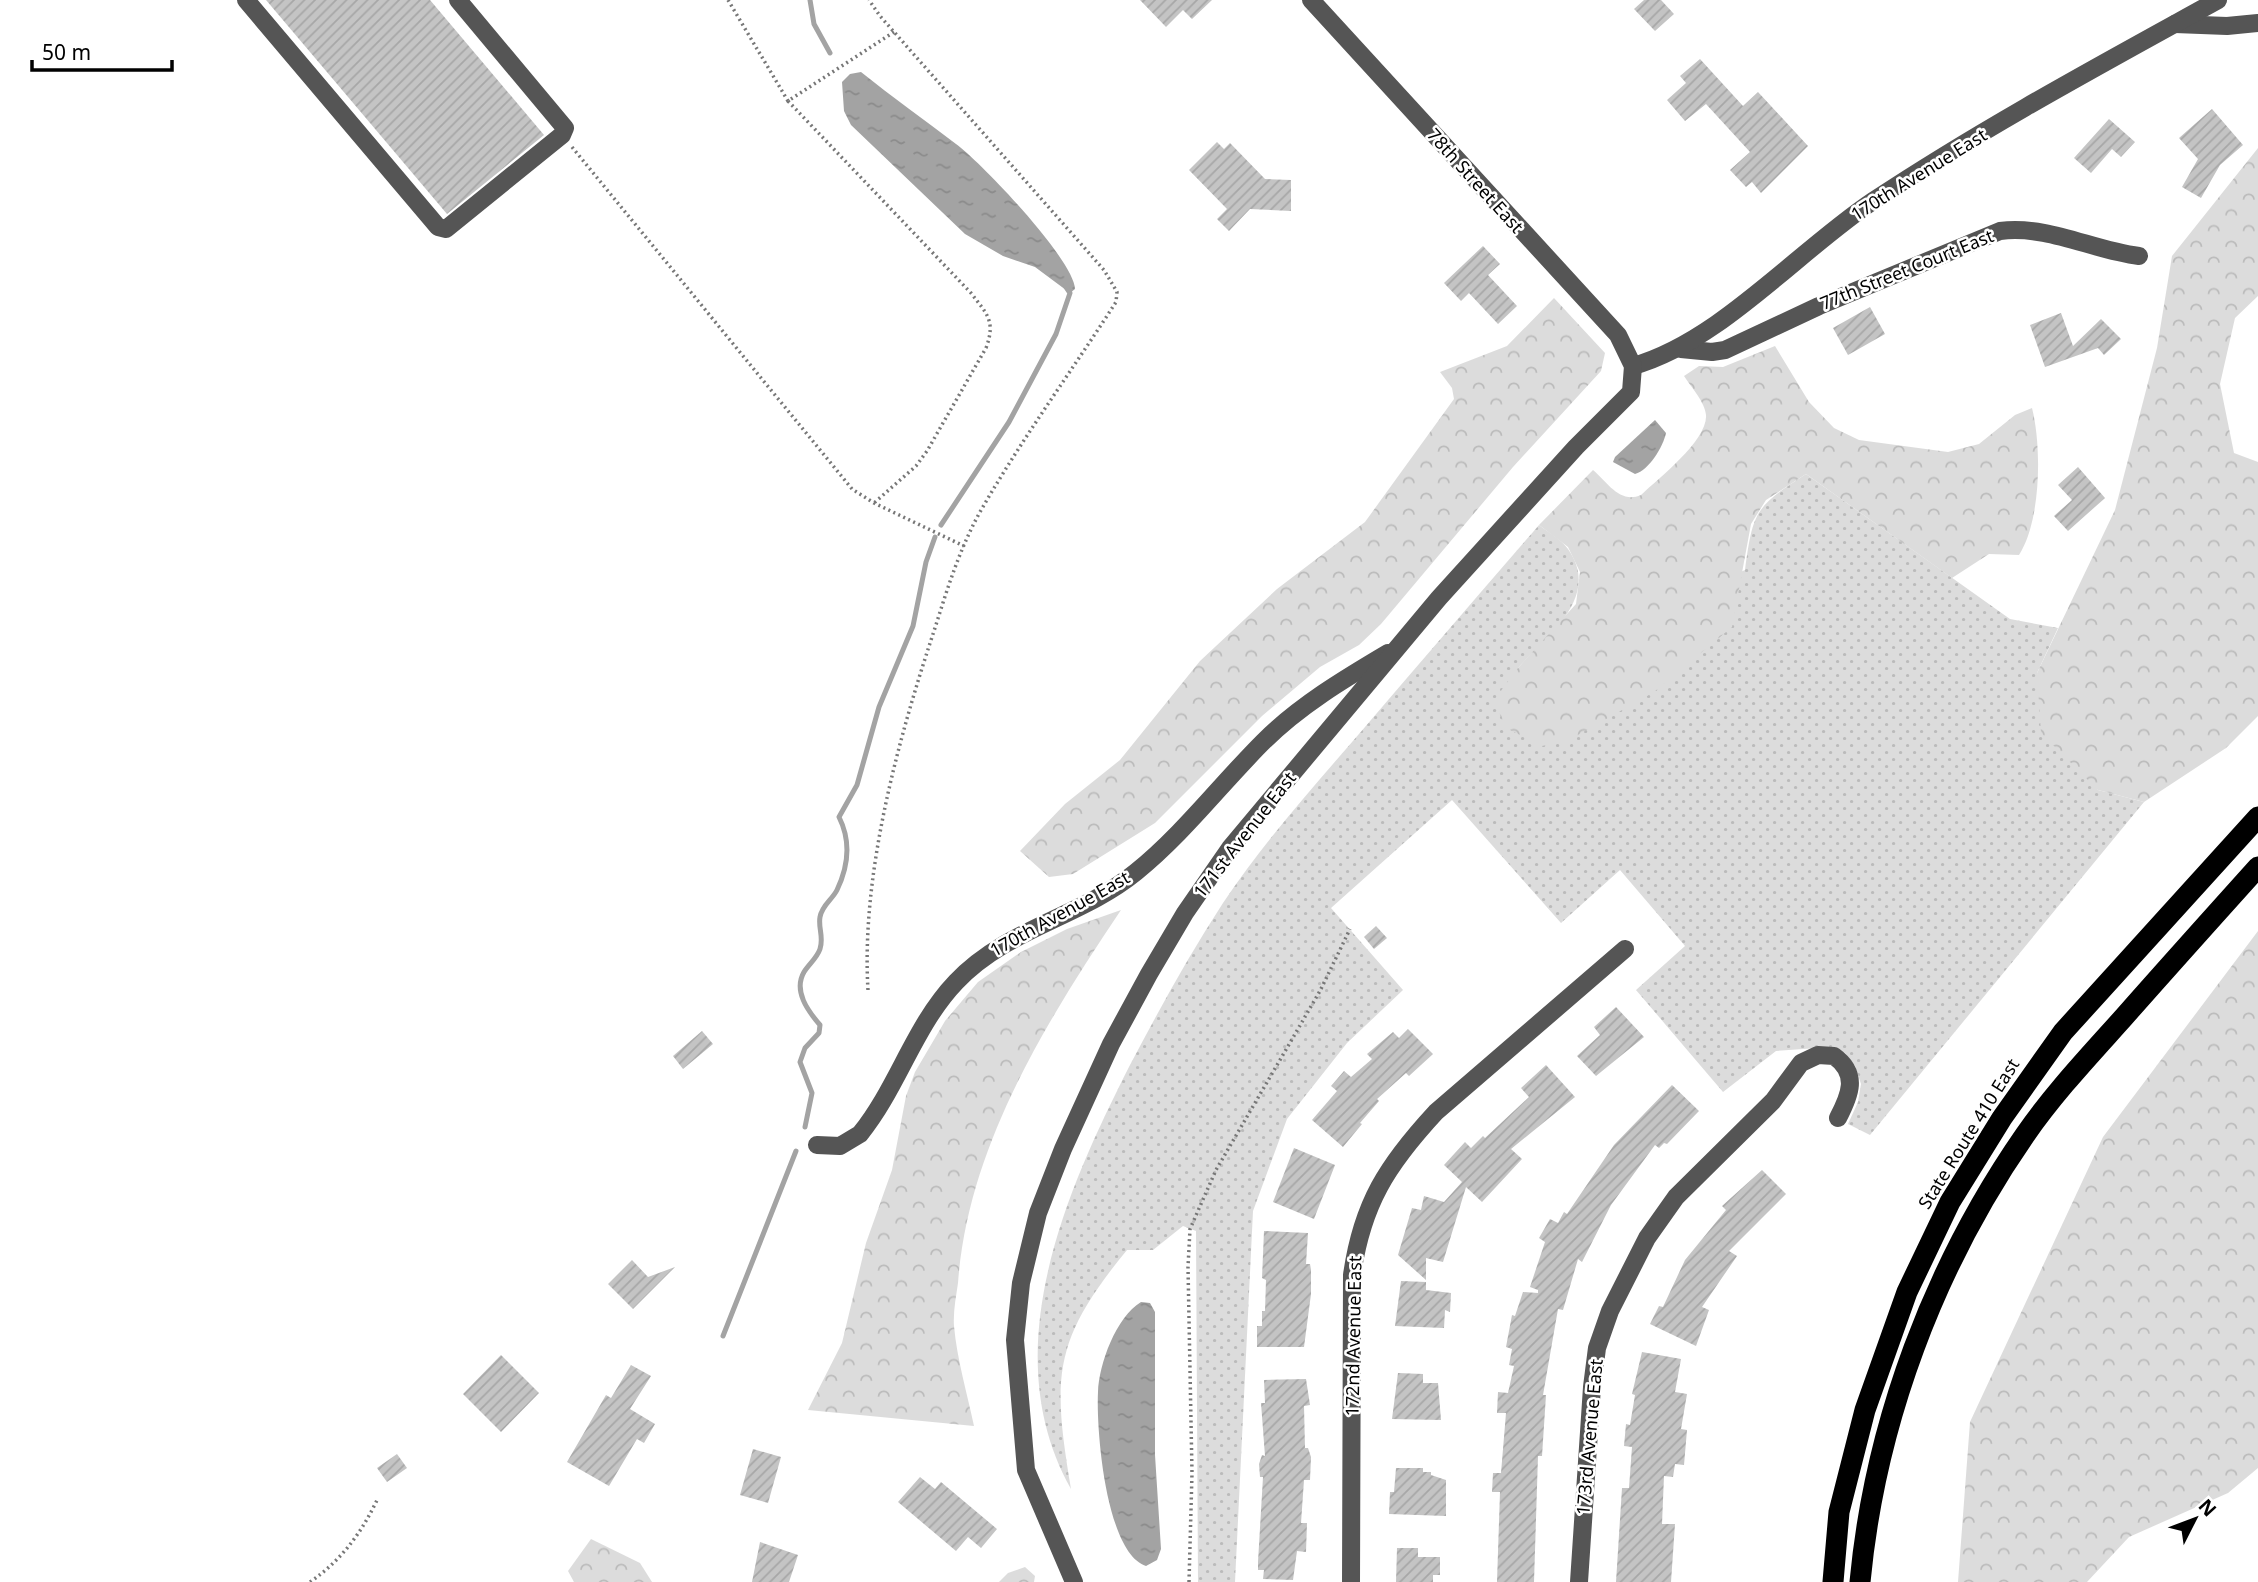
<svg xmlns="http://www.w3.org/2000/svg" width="2258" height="1582" font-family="'Noto Sans',sans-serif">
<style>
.grass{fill:url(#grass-dots)}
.forest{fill:url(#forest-crowns)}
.water{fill:url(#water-ripples)}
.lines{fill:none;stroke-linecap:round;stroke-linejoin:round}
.stream{stroke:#a3a3a3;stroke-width:5}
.building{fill:url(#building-hatch)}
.path{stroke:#777;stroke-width:3.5;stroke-dasharray:2 3.5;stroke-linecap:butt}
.minor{stroke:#555;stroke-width:18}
.highway{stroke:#000;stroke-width:21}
.labels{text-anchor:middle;stroke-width:5;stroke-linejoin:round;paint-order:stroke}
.street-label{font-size:18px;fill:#000;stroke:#fff}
</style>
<defs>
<pattern id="grass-dots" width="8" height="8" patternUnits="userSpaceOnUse" patternTransform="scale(1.75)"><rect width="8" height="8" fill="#dcdcdc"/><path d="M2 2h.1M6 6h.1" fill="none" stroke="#bbb" stroke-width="1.8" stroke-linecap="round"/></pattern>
<pattern id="forest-crowns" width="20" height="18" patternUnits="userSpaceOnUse" patternTransform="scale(1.75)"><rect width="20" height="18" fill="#dcdcdc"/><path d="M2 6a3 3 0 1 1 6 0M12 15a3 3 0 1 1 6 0" fill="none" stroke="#bbb"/></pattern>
<pattern id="water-ripples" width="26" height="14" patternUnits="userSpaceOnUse" patternTransform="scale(1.75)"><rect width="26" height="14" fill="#a3a3a3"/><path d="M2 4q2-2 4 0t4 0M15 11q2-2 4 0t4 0" fill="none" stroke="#8b8b8b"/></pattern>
<pattern id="building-hatch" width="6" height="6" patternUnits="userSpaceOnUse" patternTransform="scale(1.75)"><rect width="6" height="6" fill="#c4c4c4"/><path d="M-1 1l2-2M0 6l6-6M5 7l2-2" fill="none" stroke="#a7a7a7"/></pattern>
</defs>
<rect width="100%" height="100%" fill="#fff"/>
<path class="grass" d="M1806,474L2010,619L2058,628L2037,673L2098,790L2144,802L1870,1135L1848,1124L1858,1102L1861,1084L1855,1066L1845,1053L1832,1047L1776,1051L1723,1092L1636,990L1685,946L1620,870L1561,923L1452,800L1331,908L1403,990L1347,1043L1287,1119L1253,1211L1235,1582H1198L1196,1231L1183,1226L1153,1250H1127C1053,1340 1052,1376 1071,1489C994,1352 1066,1191 1130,1065C1159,1010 1189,955 1223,903C1265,840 1316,784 1365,727C1423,659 1481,592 1539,525C1548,532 1562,540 1568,549C1602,597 1547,636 1517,669L1745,570C1753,511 1755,507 1806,474Z"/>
<g class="forest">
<polygon points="2258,148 2258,296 2235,318 2220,384 2234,453 2258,462 2258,716 2226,748 2144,802 2098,790 2041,733 2037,673 2115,510 2157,348 2172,256"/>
<polygon points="1554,298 1605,353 1601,371 1513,467 1381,624 1359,645 1320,667 1262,716 1155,823 1073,874 1049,877 1020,851 1065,804 1120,760 1200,661 1277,589 1365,522 1454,399 1452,388 1440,372 1507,346"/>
<path d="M1775,346L1809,402L1834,428L1859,440L1948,452L1979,444L2015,415L2032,408C2042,447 2041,521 2019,555L1989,554L1952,578L1806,474L1766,500L1751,524L1732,627L1654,692L1569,740L1542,746L1504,727L1495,699L1517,669L1576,604L1580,572L1568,547L1539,525L1593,470C1608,483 1620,504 1641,495C1659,478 1708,440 1706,415C1705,402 1691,387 1684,376L1699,366L1723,367Z"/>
<path d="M1121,910C1046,1022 968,1146 958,1283C956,1297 953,1312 954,1326C957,1359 967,1393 974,1426L808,1410L842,1343L866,1243L892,1170L906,1096L915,1072L945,1021L978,982L1021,952L1067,929Z"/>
<polygon points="2258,931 2258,1468 2228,1493 2129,1537 2087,1582 1958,1582 1970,1422 2103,1137"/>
<polygon points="591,1539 640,1563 652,1582 574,1582 568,1571"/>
<polygon points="1025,1567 1035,1576 1034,1582 999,1582 1008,1573"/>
</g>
<g class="water">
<path d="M861,72C892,97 925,120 956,144C982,163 1074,260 1075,289L1070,293L1035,267L1003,256L965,234L851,125L844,111L842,82L850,74Z"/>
<path d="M1655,420L1666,433C1663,447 1649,470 1635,474L1613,462L1615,457Z"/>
<path d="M1141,1302L1150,1303L1155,1312V1455L1161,1549L1157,1560L1146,1566C1106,1553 1096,1430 1098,1392C1099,1364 1116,1317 1141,1302Z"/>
</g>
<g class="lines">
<g class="stream">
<polyline points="810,0 814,24 830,53"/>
<polyline points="941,525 1009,422 1056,334 1070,293 1066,287"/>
<path d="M805,1127L812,1093L800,1062L805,1048L819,1033L820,1025C808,1011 793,991 804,972C809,964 817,958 820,949C824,937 818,928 820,917C822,905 832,900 837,890C849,865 851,841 839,817L857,785L879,707L913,626L926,562L935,537"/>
<polyline points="723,1336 796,1151"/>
</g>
</g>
<g class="building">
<polygon points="266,0 430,0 544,135 447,214"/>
<polygon points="1140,0 1212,0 1192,19 1183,10 1166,27"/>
<polygon points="1644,0 1661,0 1674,14 1655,31 1634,9"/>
<polygon points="1700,59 1743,106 1758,92 1808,146 1761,193 1752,182 1746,187 1730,170 1750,152 1706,104 1685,121 1667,100 1686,83 1680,76"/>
<polygon points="2212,109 2243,145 2220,165 2201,198 2182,187 2198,159 2179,138"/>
<polygon points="2109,119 2135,142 2121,157 2112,149 2091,173 2074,158"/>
<polygon points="1217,142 1224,149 1230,143 1265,179 1291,180 1291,211 1250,209 1229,231 1217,219 1227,209 1189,170"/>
<polygon points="1483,246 1500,264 1488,275 1517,306 1498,324 1469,293 1461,301 1444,283"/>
<polygon points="1870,307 1885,334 1848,355 1833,328"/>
<polygon points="2061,313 2073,346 2101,319 2121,339 2104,355 2098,348 2045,367 2030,325"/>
<polygon points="2078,467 2105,498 2068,531 2054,516 2072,500 2058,485"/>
<polygon points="1376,926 1387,938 1374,949 1364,937"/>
<polygon points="1616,1007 1644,1037 1596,1076 1577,1056 1600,1035 1594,1027"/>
<polygon points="1408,1029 1433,1054 1409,1076 1406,1073 1377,1099 1379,1101 1360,1123 1362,1124 1343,1147 1312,1120 1337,1091 1331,1086 1344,1071 1351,1077 1372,1059 1367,1054 1393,1032 1399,1038"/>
<polygon points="702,1031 713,1044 683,1069 673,1056"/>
<polygon points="1546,1065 1575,1097 1511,1149 1522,1159 1482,1202 1466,1187 1443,1262 1426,1258 1426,1280 1398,1255 1412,1208 1421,1210 1424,1196 1444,1202 1462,1182 1444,1165 1465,1142 1471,1148 1483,1136 1485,1138 1529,1097 1521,1088"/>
<polygon points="1672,1085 1699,1111 1667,1144 1664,1143 1659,1148 1655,1145 1611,1205 1582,1262 1578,1259 1563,1310 1558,1309 1543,1395 1546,1395 1542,1456 1538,1456 1534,1582 1497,1582 1500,1492 1492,1492 1493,1473 1501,1473 1506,1413 1497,1413 1498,1392 1508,1393 1514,1366 1509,1365 1512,1349 1506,1347 1512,1315 1515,1316 1523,1292 1538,1293 1538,1290 1530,1287 1545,1242 1539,1238 1550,1219 1558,1223 1564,1212 1567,1214 1614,1145"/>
<polygon points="1294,1148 1335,1165 1314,1219 1273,1202"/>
<polygon points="1762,1170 1786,1194 1729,1251 1737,1256 1702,1307 1709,1310 1696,1346 1650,1324 1659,1306 1663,1307 1685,1260 1726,1210 1722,1206"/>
<polygon points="1264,1231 1308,1233 1306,1264 1310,1264 1311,1270 1311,1294 1304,1347 1257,1347 1257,1326 1262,1326 1262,1311 1265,1311 1266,1280 1262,1278"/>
<polygon points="632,1260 648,1277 675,1267 633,1309 608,1284"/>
<polygon points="1401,1281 1426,1282 1426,1290 1451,1293 1450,1312 1445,1310 1444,1328 1395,1326"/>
<polygon points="1642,1352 1681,1359 1675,1392 1687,1394 1681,1429 1687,1430 1684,1465 1675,1464 1673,1477 1664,1476 1662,1524 1675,1524 1671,1582 1616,1582 1622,1488 1629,1488 1632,1447 1624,1446 1626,1424 1630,1425 1635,1395 1632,1394"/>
<polygon points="501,1355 539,1393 501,1432 463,1394"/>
<polygon points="631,1365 651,1376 630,1409 655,1424 644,1443 637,1439 609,1486 567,1462 606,1395 611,1398"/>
<polygon points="1398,1373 1423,1374 1423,1383 1438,1383 1441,1420 1392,1419"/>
<polygon points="1306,1379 1310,1405 1304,1406 1305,1448 1308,1448 1311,1457 1310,1480 1304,1480 1301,1523 1307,1523 1306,1552 1297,1551 1293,1580 1263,1579 1264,1570 1258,1570 1258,1562 1263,1477 1260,1477 1259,1464 1262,1455 1265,1456 1261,1403 1265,1403 1264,1380"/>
<polygon points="753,1449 781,1457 768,1503 740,1495"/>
<polygon points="397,1454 407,1468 387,1482 377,1468"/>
<polygon points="1396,1468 1423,1468 1423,1472 1431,1472 1431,1475 1446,1480 1446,1516 1389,1514 1390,1492 1394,1492"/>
<polygon points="920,1477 935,1489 941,1482 997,1529 981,1548 968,1537 956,1551 898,1502"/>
<polygon points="760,1542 798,1555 789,1582 752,1582"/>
<polygon points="1397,1548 1418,1548 1418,1557 1440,1557 1440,1575 1433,1575 1433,1582 1396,1582"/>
</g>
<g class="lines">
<g class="path">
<polyline points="728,0 788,101 894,32"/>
<path d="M788,101L971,293C987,314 996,321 986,348L927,451L916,466L874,503"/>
<polyline points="572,147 852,489 874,503 964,546"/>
<path d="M868,990C861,874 898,740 934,631C947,590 959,550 980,512C1021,440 1071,372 1116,302L1117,292L1104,270L880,16L869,0"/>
<path d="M310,1582C342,1560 362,1532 378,1498"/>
<polyline points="1189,1582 1192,1473 1188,1267 1190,1229 1216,1170 1320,991 1350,929"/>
</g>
<g class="minor">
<polyline points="246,0 438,227 446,229 562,135 565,128 458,0"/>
<polyline points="2175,24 2227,26 2258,23"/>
<path d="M1681,349L1712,352L1725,350L1819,306L2000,231C2049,225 2091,250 2139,256"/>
<path d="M1633,366C1719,342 1797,252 1873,201C1983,128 2102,64 2218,0"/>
<path d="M817,1145L840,1146L860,1134C898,1087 914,1026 956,982C1007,928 1081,917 1136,872C1183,834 1220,785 1263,742C1299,706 1344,679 1388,653"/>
<polyline points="1074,1582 1026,1470 1015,1340 1021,1283 1038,1213 1063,1149 1111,1044 1149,974 1185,913 1230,848 1439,598 1576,447 1631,392 1633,366 1618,335 1311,0"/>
<path d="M1351,1582L1352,1275C1362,1204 1387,1165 1436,1112L1625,949"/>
<path d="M1579,1582L1592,1387L1597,1348L1610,1311L1647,1238L1676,1197L1773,1101L1801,1063L1818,1055L1834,1056C1859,1074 1850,1095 1838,1118"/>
</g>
<g class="highway">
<polyline points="1833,1582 1839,1512 1865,1410 1907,1292 1950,1202 2002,1118 2063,1032 2258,817"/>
<path d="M1860,1582C1875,1423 1934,1266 2025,1135C2054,1093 2090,1055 2124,1017C2168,967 2213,917 2258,867"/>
</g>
</g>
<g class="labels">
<g class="street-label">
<text transform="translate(1919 175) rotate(-32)" y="6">170th Avenue East</text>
<text transform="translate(1475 181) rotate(48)" y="6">78th Street East</text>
<text transform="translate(1907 270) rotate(-22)" y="6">77th Street Court East</text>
<text transform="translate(1245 835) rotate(-52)" y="6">171st Avenue East</text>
<text transform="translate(1060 914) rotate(-29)" y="6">170th Avenue East</text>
<text transform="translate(1969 1134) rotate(-58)" y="6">State Route 410 East</text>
<text transform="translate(1354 1336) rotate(-89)" y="6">172nd Avenue East</text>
<text transform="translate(1590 1437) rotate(-85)" y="6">173rd Avenue East</text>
</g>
</g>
<g transform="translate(2195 1519) rotate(48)" stroke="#ffffff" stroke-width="5" paint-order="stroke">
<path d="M0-5L12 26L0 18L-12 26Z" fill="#000000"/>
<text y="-10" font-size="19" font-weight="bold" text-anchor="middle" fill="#000000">N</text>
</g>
<path d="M32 60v10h140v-10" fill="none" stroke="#000000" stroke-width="3.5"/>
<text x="42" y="60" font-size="21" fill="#000000" stroke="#ffffff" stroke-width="5" paint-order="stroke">50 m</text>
</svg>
